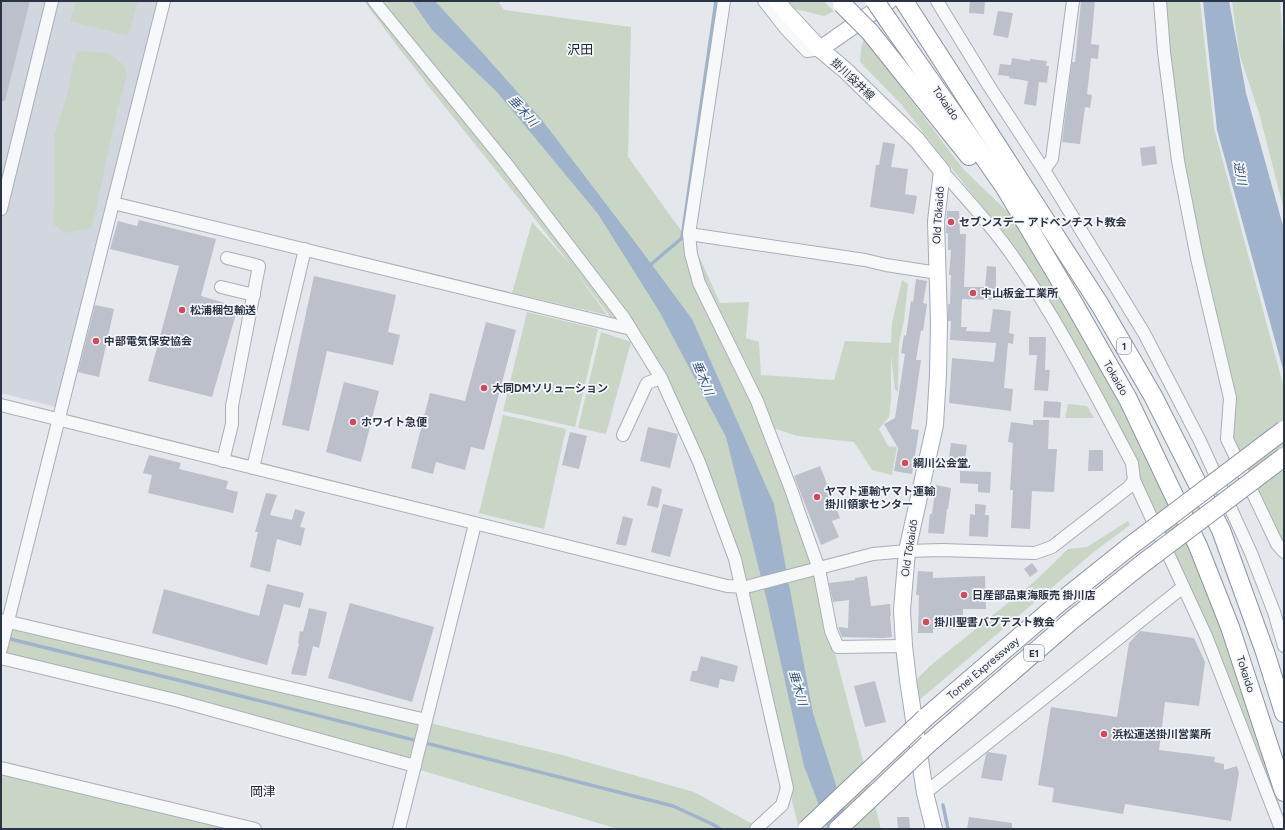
<svg xmlns="http://www.w3.org/2000/svg" width="1285" height="830" font-family="Figtree,'Noto Sans JP',sans-serif">
<style>
.built{fill:#d2d6de}
.green{fill:#c9d6c5}
.water{fill:#9fb4cc}
.lines{fill:none;stroke-linecap:round;stroke-linejoin:round}
.stream{stroke:#9fb4cc;stroke-width:3.5}
.building{fill:#bbc0ca}
.minor-casing{stroke:#a9aeb7;stroke-width:14}
.major-casing{stroke:#a3abb8;stroke-width:18}
.highway-casing{stroke:#8b94a3;stroke-width:20}
.minor{stroke:#f7f8fa;stroke-width:12}
.major{stroke:#fff;stroke-width:16}
.highway{stroke:#fff;stroke-width:18}
.highway-bridge-casing{stroke:#8b94a3;stroke-width:20;stroke-linecap:butt}
.highway-bridge{stroke:#fff;stroke-width:18}
.poi-dot{fill:#d1495b;stroke:#f4f6f9;stroke-width:1.5}
.labels{text-anchor:middle;stroke-width:3.5;stroke-linejoin:round;paint-order:stroke}
.shield{fill:#f4f6f9;stroke:#676e7b;stroke-width:1}
.shield-label{font-size:10px;font-weight:bold;fill:#2b3445}
.street-label{font-size:11px;fill:#2b3445;stroke:#f4f6f9}
.poi-label{font-size:11px;font-weight:bold;fill:#2b3445;stroke:#f4f6f9;text-anchor:start}
.water-label{font-size:12px;font-style:italic;fill:#34527a;stroke:#f4f6f9}
.quarter-label{font-size:13px;fill:#1d2536;stroke:#f4f6f9}
</style>
<rect width="100%" height="100%" fill="#e4e7ec"/>
<polygon class="built" points="1,1 157,1 60,408 1,393"/>
<g class="green">
<polygon points="76,1 138,1 128,36 70,21"/>
<path d="M364,1H498L504,10L631,27L628,157L698,254L720,303L749,302L746,338L759,342L761,375L834,380L845,341L891,343L892,323L902,280L908,284L904,320L899,343L898,392L895,390L891,356V400L889,417L879,429L888,446L897,447L892,475L872,470L854,442L797,436L767,426L796,504L881,829H799L765,691L716,510L634,326L612,319L576,272L607,315L512,293L532,222L570,264C502,175 429,91 364,1Z"/>
<polygon points="789,1 823,1 834,11 824,16 795,9"/>
<polygon points="1160,1 1200,1 1214,128 1284,388 1284,551 1277,543 1281,537 1258,496 1232,436 1236,396 1200,242 1178,161"/>
<polygon points="1232,1 1280,1 1284,62 1284,210 1259,113 1239,53"/>
<polygon points="864,38 964,170 1008,212 1069,307 1123,403 1209,591 1259,738 1284,819 1284,824 1140,479 1137,461 1051,304 1014,247 901,104 860,62 861,49"/>
<polygon points="77,51 108,53 124,65 127,75 117,110 92,228 65,233 53,224 55,194 54,137 67,95 73,64"/>
<polygon points="527,312 598,329 575,427 503,411"/>
<polygon points="601,332 631,342 606,434 578,428"/>
<polygon points="1068,404 1087,406 1094,418 1065,418"/>
<polygon points="503,415 566,429 544,529 479,513"/>
<polygon points="1128,521 1130,525 1095,551 917,702 914,682 930,666 1035,581 1068,549 1087,547"/>
<polygon points="1,619 562,755 694,792 758,827 756,829 618,829 306,736 1,652"/>
<polygon points="1,770 251,829 1,829"/>
</g>
<g class="water">
<polygon points="412,1 435,1 480,50 542,120 638,246 692,319 774,504 813,713 850,829 828,829 804,766 767,601 726,437 659,311 598,214 497,92 432,30"/>
<polygon points="1203,1 1229,1 1246,93 1284,229 1284,373 1217,130"/>
</g>
<g class="lines">
<g class="stream">
<polyline points="649,266 682,238 716,1"/>
<polyline points="6,638 186,682 673,806 712,824 720,829"/>
<polyline points="943,805 948,829"/>
</g>
</g>
<g class="building">
<polygon points="1,1 30,1 5,101 1,101"/>
<polygon points="970,1 985,1 984,14 969,13"/>
<polygon points="1081,1 1095,1 1091,44 1099,45 1098,59 1091,58 1087,94 1092,95 1090,108 1085,107 1080,144 1062,142 1072,62 1075,62"/>
<polygon points="998,11 1013,13 1008,38 993,35"/>
<polygon points="1012,58 1030,61 1030,59 1047,61 1046,66 1049,66 1047,83 1039,82 1036,106 1024,104 1028,81 1009,78 1009,76 998,75 1000,64 1011,65"/>
<polygon points="883,142 895,144 891,167 908,169 905,194 917,196 914,214 870,207 876,165 879,165"/>
<polygon points="1155,146 1157,164 1142,166 1140,148"/>
<polygon points="947,211 959,211 960,234 966,234 964,287 985,287 987,266 996,267 996,300 962,299 961,327 967,327 966,331 990,332 993,309 1011,311 1009,333 1014,334 1013,344 1008,343 1004,388 1013,389 1011,411 949,403 952,358 994,362 996,343 950,340 951,321 948,321 948,304 950,304 951,275 949,275 951,250 948,250 948,233 946,233"/>
<polygon points="139,220 216,239 201,296 238,307 212,397 148,381 179,266 110,249 118,221 137,226"/>
<polygon points="314,276 396,295 388,332 400,335 393,365 327,351 309,431 282,425"/>
<polygon points="916,279 927,281 923,303 927,304 923,331 921,330 916,360 921,360 911,429 919,430 912,474 894,471 898,448 884,424 895,418 905,354 901,353 904,335 906,336 911,301 913,302"/>
<polygon points="95,305 114,309 99,377 78,372"/>
<polygon points="486,322 516,330 484,450 471,447 465,470 436,462 433,474 411,468 430,393 465,401"/>
<polygon points="1029,337 1046,337 1045,370 1050,370 1048,391 1034,390 1037,355 1029,355"/>
<polygon points="344,382 379,391 361,462 326,452"/>
<polygon points="1044,401 1061,402 1060,418 1043,417"/>
<polygon points="1033,420 1049,420 1048,449 1057,449 1054,492 1032,491 1030,529 1011,528 1013,490 1010,490 1013,443 1008,442 1011,422 1033,425"/>
<polygon points="648,427 678,434 670,468 640,461"/>
<polygon points="570,432 587,436 579,469 562,465"/>
<polygon points="951,443 967,445 964,467 948,465"/>
<polygon points="1089,450 1103,450 1103,471 1088,471"/>
<polygon points="149,455 181,463 179,469 228,481 226,489 238,492 233,513 148,493 152,475 143,473"/>
<polygon points="820,466 840,518 832,521 839,537 821,545 794,476"/>
<polygon points="960,471 991,472 990,493 978,492 978,484 960,483"/>
<polygon points="936,485 951,488 948,509 947,509 944,534 928,533 930,514 932,514"/>
<polygon points="652,486 662,489 658,508 647,505"/>
<polygon points="266,493 277,495 270,515 292,520 295,509 305,512 300,527 305,528 301,546 277,539 270,572 250,567 258,532 255,532"/>
<polygon points="663,504 683,509 670,557 651,552"/>
<polygon points="975,504 986,505 985,515 989,515 988,537 969,536 970,514 975,515"/>
<polygon points="623,516 633,519 626,546 616,544"/>
<polygon points="1032,563 1038,571 1030,577 1024,569"/>
<polygon points="918,571 933,572 933,578 985,576 986,609 963,609 963,615 957,615 958,628 933,629 933,633 918,633 919,595 916,595"/>
<polygon points="867,576 871,606 890,604 891,616 890,616 892,637 883,638 842,637 838,627 848,628 849,600 833,602 829,583 855,580 855,578"/>
<polygon points="267,584 304,593 300,608 284,604 267,665 152,633 164,589 259,616"/>
<polygon points="350,603 434,627 412,702 328,678"/>
<polygon points="309,608 327,612 319,648 313,646 306,676 291,674 299,644 298,643 300,631 303,632"/>
<polygon points="1140,631 1194,638 1205,662 1199,706 1165,702 1159,750 1215,757 1214,762 1224,764 1224,770 1237,766 1239,773 1231,821 1125,804 1123,814 1052,802 1054,788 1038,785 1051,707 1117,717 1129,643"/>
<polygon points="701,656 738,666 734,682 720,679 718,688 690,681 692,671 697,671"/>
<polygon points="875,681 886,722 865,727 854,686"/>
<polygon points="988,752 1007,755 1002,781 981,778 986,754"/>
<polygon points="897,817 909,817 910,829 898,829"/>
<polygon points="969,817 1012,823 1012,829 967,829"/>
</g>
<g class="lines">
<defs>
<g id="minor">
<polyline points="164,1 113,203 631,329"/>
<polyline points="374,1 505,162 624,318 661,378 699,462 735,559 787,788 782,805 756,829"/>
<polyline points="724,1 689,234 691,254 699,283 757,401 792,492 796,504 819,569 831,631 838,647 904,646"/>
<polyline points="764,1 786,29 807,51 820,49"/>
<polyline points="937,1 989,86 1044,170 1144,333 1200,441 1251,553 1274,612 1284,646"/>
<polyline points="1160,1 1164,52 1178,161 1197,258 1230,398 1227,439 1277,544 1284,552"/>
<polyline points="1044,170 1052,159 1073,1"/>
<polyline points="1,209 52,1"/>
<polyline points="689,234 865,260 886,265 938,273"/>
<polyline points="221,287 254,295"/>
<path d="M1,405L727,586L746,587L873,554L907,551L942,550L1035,553L1052,547L1129,487L1134,480L1132,463C1094,392 1058,320 1012,255C991,225 966,198 942,171"/>
<polyline points="623,435 647,383 661,378"/>
<polyline points="223,461 232,424 232,406 259,266 227,258"/>
<polyline points="253,468 305,249"/>
<polyline points="1134,480 1206,636 1281,829"/>
<polyline points="1,620 426,720"/>
<polyline points="1,649 113,203"/>
<polyline points="1,658 175,700 415,766"/>
<polyline points="1,768 255,829"/>
<polyline points="925,793 1183,587"/>
<polyline points="399,829 475,524"/>
</g>
<g id="major">
<polyline points="777,1 785,11 820,49 845,70 917,140 942,171 936,221 939,322 938,374 935,425 907,551 902,610 904,646 908,680 925,793 934,829"/>
<polyline points="820,49 889,1"/>
</g>
<g id="highway">
<polyline points="904,1 1100,305 1153,396 1221,530 1265,652 1284,713"/>
<polyline points="888,20 1004,186 1074,304 1128,399 1198,546 1230,627 1284,792"/>
<polyline points="870,32 969,156"/>
<polyline points="925,718 1059,603 1129,547"/>
<polyline points="928,744 1072,620 1142,564"/>
</g>
</defs>
<use href="#minor" class="minor-casing"/>
<use href="#major" class="major-casing"/>
<use href="#highway" class="highway-casing"/>
<use href="#minor" class="minor"/>
<use href="#major" class="major"/>
<use href="#highway" class="highway"/>
<defs>
<g id="highway-bridge">
<polyline points="875,1 888,20"/>
<polyline points="842,4 870,32"/>
<polyline points="1129,547 1284,430"/>
<polyline points="1142,564 1284,457"/>
<polyline points="807,829 925,718"/>
<polyline points="838,829 928,744"/>
</g>
</defs>
<use href="#highway-bridge" class="highway-bridge-casing"/>
<use href="#highway-bridge" class="highway-bridge"/>
</g>
<g class="poi-dot">
<circle cx="951" cy="222" r="4"/>
<circle cx="973" cy="293" r="4"/>
<circle cx="182" cy="310" r="4"/>
<circle cx="96" cy="341" r="4"/>
<circle cx="484" cy="388" r="4"/>
<circle cx="353" cy="422" r="4"/>
<circle cx="905" cy="463" r="4"/>
<circle cx="817" cy="497" r="4"/>
<circle cx="964" cy="595" r="4"/>
<circle cx="926" cy="622" r="4"/>
<circle cx="1104" cy="734" r="4"/>
</g>
<g class="labels">
<g class="shield">
<rect x="1117" y="338" width="14" height="16" rx="3"/>
<rect x="1024" y="645" width="20" height="16" rx="3"/>
</g>
<g class="shield-label">
<text x="1124" y="350">1</text>
<text x="1034" y="657">E1</text>
</g>
<g class="street-label">
<text transform="translate(853 79) rotate(43)" y="4">掛川袋井線</text>
<text transform="translate(946 103) rotate(55)" y="4">Tokaido</text>
<text transform="translate(938 215) rotate(-86)" y="4">Old Tōkaidō</text>
<text transform="translate(1116 378) rotate(60)" y="4">Tokaido</text>
<text transform="translate(909 548) rotate(-81)" y="4">Old Tōkaidō</text>
<text transform="translate(983 668) rotate(-40)" y="4">Tomei Expressway</text>
<text transform="translate(1246 674) rotate(72)" y="4">Tokaido</text>
</g>
<g class="poi-label">
<text x="959" y="226">セブンスデー アドベンチスト教会</text>
<text x="981" y="297">中山板金工業所</text>
<text x="190" y="314">松浦梱包輸送</text>
<text x="104" y="345">中部電気保安協会</text>
<text x="492" y="392">大同DMソリューション</text>
<text x="361" y="426">ホワイト急便</text>
<text x="913" y="467">綱川公会堂,</text>
<text x="825" y="495">ヤマト運輸ヤマト運輸<tspan x="825" dy="13">掛川領家センター</tspan></text>
<text x="972" y="599">日産部品東海販売 掛川店</text>
<text x="934" y="626">掛川聖書バプテスト教会</text>
<text x="1112" y="738">浜松運送掛川営業所</text>
</g>
<g class="water-label">
<text transform="translate(523 111) rotate(48)" y="4">垂木川</text>
<text transform="translate(1240 173) rotate(80)" y="4">逆川</text>
<text transform="translate(703 378) rotate(68)" y="4">垂木川</text>
<text transform="translate(798 688) rotate(74)" y="4">垂木川</text>
</g>
<g class="quarter-label">
<text x="580" y="54">沢田</text>
<text x="263" y="796">岡津</text>
</g>
</g>
<rect width="1285" height="830" fill="none" stroke="#2b3445" stroke-width="4"/>
</svg>
